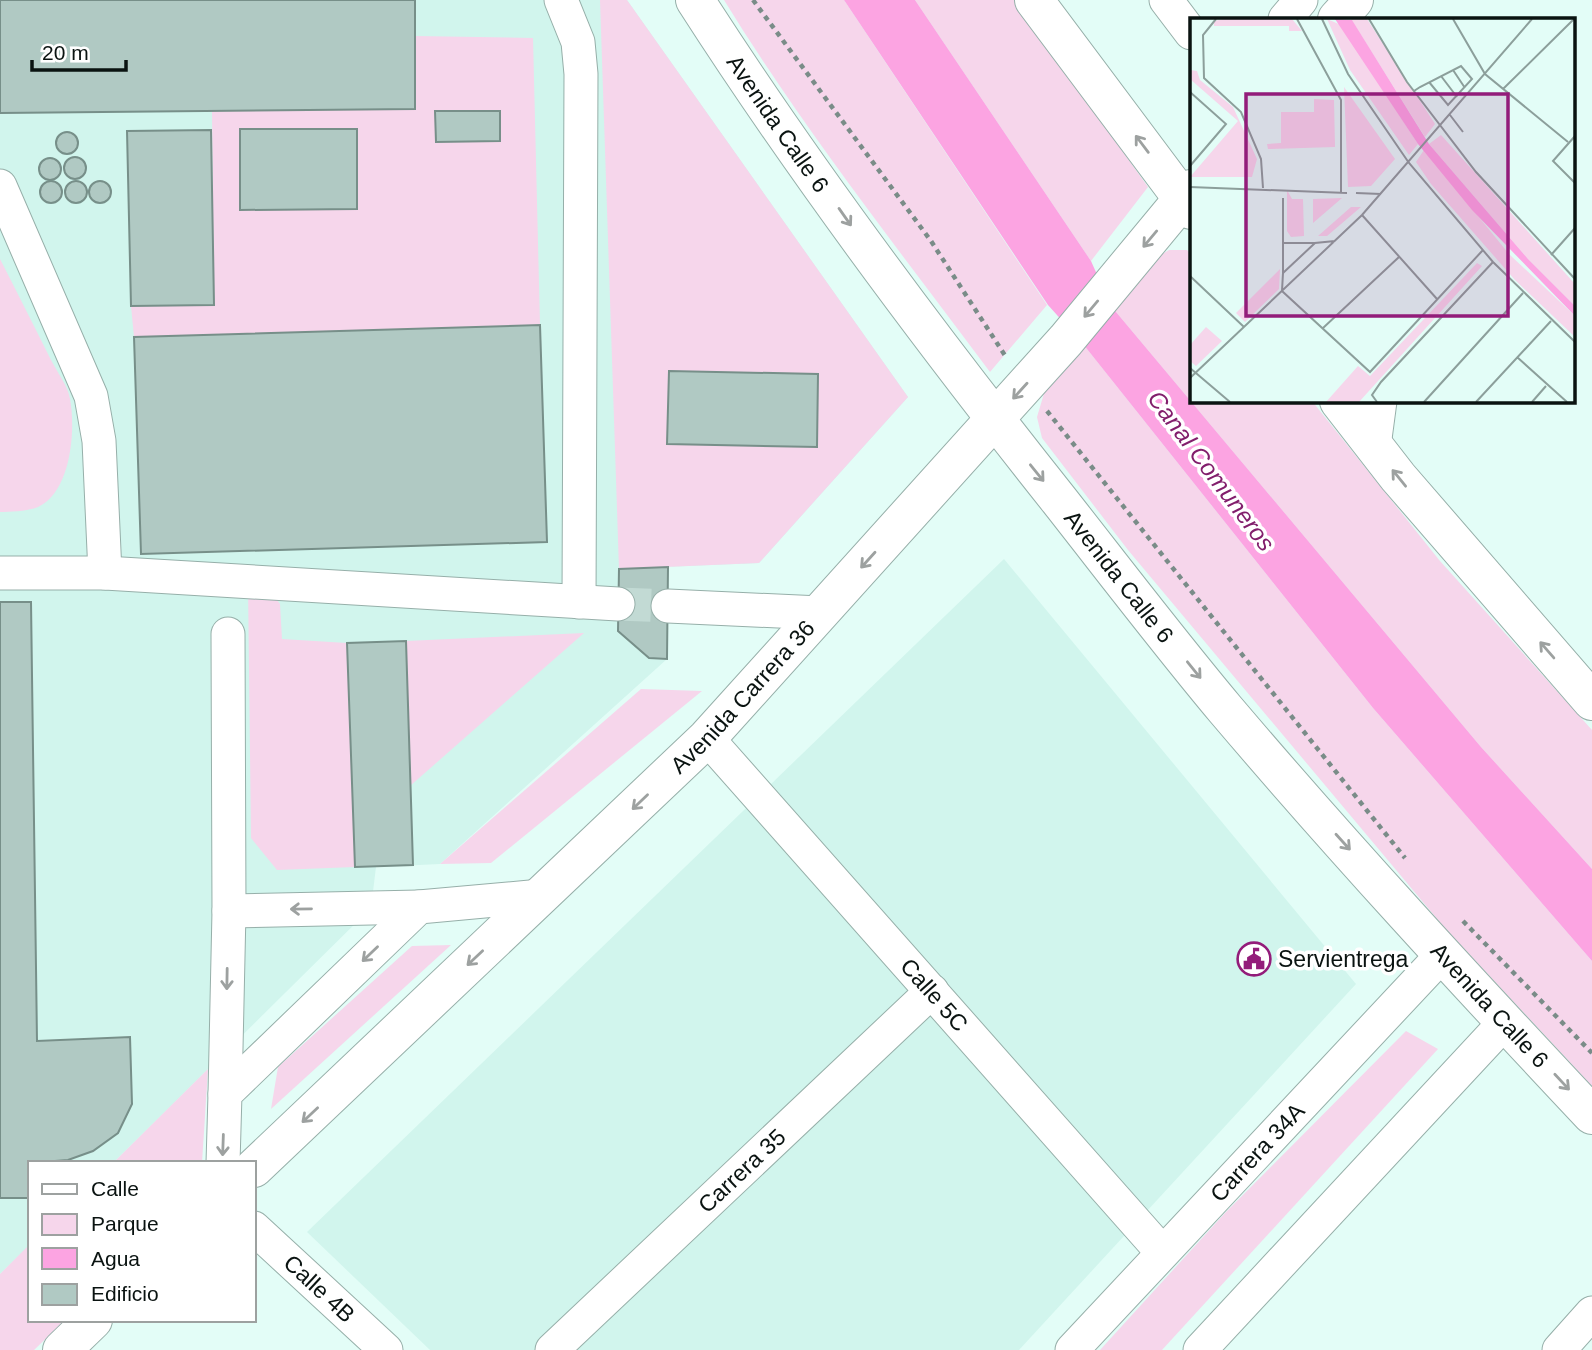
<svg xmlns="http://www.w3.org/2000/svg" width="1592" height="1350" font-family="Arial,sans-serif">
<style>
.built{fill:#d1f5ed}
.green{fill:#f6d6eb}
.water{fill:#fca4e2}
.building{fill:#b0c9c3;stroke:#778f89;stroke-width:2}
.lines{fill:none;stroke-linecap:round;stroke-linejoin:round}
.minor-tunnel{stroke:#c2dad4;stroke-width:33;stroke-dasharray:33 17;stroke-linecap:butt}
.minor-casing{stroke:#96afa9;stroke-width:35}
.major-casing{stroke:#96afa9;stroke-width:40}
.path{stroke:#7a8c88;stroke-width:4.5;stroke-dasharray:5 5;stroke-linecap:butt}
.minor{stroke:#fff;stroke-width:33}
.major{stroke:#fff;stroke-width:38}
.oneway{stroke:#9da1a0}
.labels{text-anchor:middle;stroke-width:7;stroke-linejoin:round;paint-order:stroke}
.street-label{font-size:23px;fill:#0a1311;stroke:#fff}
.poi-label{font-size:23px;fill:#0a1311;stroke:#fff;text-anchor:start}
.water-label{font-size:24px;font-style:italic;fill:#821e6c;stroke:#fff}
.inset-road{fill:none;stroke:#8c9f9b;stroke-width:2}
.view{fill:#931c7a;fill-opacity:0.15;stroke:#931c7a;stroke-width:3.5}
.inset-edge{fill:none;stroke:#0a1311;stroke-width:3.5}
</style>
<rect width="100%" height="100%" fill="#e3fdf7"/>
<g class="built">
<polygon points="0,0 627,0 908,397 759,563 662,567 667,659 440,864 376,867 371,908 113,1163 30,1163 30,1245 0,1274"/>
<polygon points="1004,559 1356,984 1019,1350 430,1350 307,1232"/>
</g>
<g class="green">
<polygon points="600,0 627,0 908,397 759,563 619,569"/>
<path d="M724,0H844L1047,305L990,372C899,250 804,130 724,0Z"/>
<polygon points="915,0 1015,0 1148,187 1091,261"/>
<polygon points="415,36 533,38 540,325 134,337 131,306 214,305 212,111 415,109"/>
<polygon points="1169,250 1187,250 1191,254 1191,401 1312,401 1440,561 1592,730 1592,869 1481,747 1111,306 1154,259"/>
<path d="M0,259C17,292 34,326 51,360C57,372 68,386 70,399C76,430 71,492 38,507C28,511 11,512 0,512Z"/>
<polygon points="1083,344 1373,708 1592,961 1592,1086 1443,926 1128,550 1042,438 1037,417 1045,390"/>
<polygon points="264,582 280,604 282,639 347,643 355,867 277,870 251,838 248,584"/>
<polygon points="584,633 410,786 406,641"/>
<polygon points="641,689 702,691 491,863 440,864"/>
<polygon points="451,945 271,1109 278,1067 412,946"/>
<polygon points="1406,1031 1438,1049 1162,1350 1100,1350 1225,1213"/>
<polygon points="208,1069 202,1163 113,1163"/>
<polygon points="30,1244 30,1320 65,1320 34,1350 0,1350 0,1274"/>
</g>
<polygon class="water" points="844,0 915,0 1091,261 1111,306 1481,747 1592,869 1592,961 1373,708 1083,344 1048,305"/>
<g class="building">
<polygon points="0,0 415,0 415,109 0,113"/>
<polygon points="435,111 500,111 500,141 436,142"/>
<polygon points="240,129 357,129 357,209 240,210"/>
<polygon points="211,130 214,305 131,306 127,131"/>
<circle cx="67" cy="143" r="11"/>
<circle cx="75" cy="168" r="11"/>
<circle cx="50" cy="169" r="11"/>
<circle cx="76" cy="192" r="11"/>
<circle cx="100" cy="192" r="11"/>
<circle cx="51" cy="192" r="11"/>
<polygon points="540,325 547,542 141,554 134,337"/>
<polygon points="669,371 818,374 817,447 667,444"/>
<polygon points="668,567 667,659 649,658 618,631 619,569"/>
<polygon points="0,602 31,602 37,1041 130,1037 132,1104 118,1133 93,1151 68,1160 30,1163 30,1198 0,1198"/>
<polygon points="406,641 413,865 355,867 347,643"/>
</g>
<g class="lines">
<polyline class="minor-tunnel" points="618,604 668,606"/>
<defs>
<g id="minor">
<polyline points="561,0 578,42 581,74 579,602"/>
<polyline points="1166,0 1191,33"/>
<polyline points="1285,19 1301,0"/>
<polyline points="0,186 91,396 99,441 105,573"/>
<polyline points="1374,446 1380,401"/>
<polyline points="0,573 105,573 618,604"/>
<polyline points="668,606 820,613"/>
<path id="s1" d="M707,738L1162,1252"/>
<polyline points="229,911 419,907"/>
<polyline points="225,1094 229,911 228,634"/>
<polyline points="223,1163 225,1094 419,907 541,896"/>
<path id="s2" d="M254,1228L386,1350"/>
<path id="s3" d="M552,1350L932,991"/>
<path id="s4" d="M1072,1350L1443,954"/>
<polyline points="1200,1350 1505,1022"/>
<polyline points="1559,1350 1592,1313"/>
</g>
<g id="major">
<path id="s5" d="M695,0C806,173 931,339 1059,500C1114,570 1168,641 1225,709C1343,848 1467,982 1592,1115"/>
<polyline points="1034,0 1191,210"/>
<polyline points="1337,19 1354,0"/>
<polyline points="1339,401 1398,477 1592,701"/>
<path id="s6" d="M254,1168L707,738L1066,340L1191,189"/>
<polyline points="62,1350 93,1320"/>
</g>
</defs>
<use href="#minor" class="minor-casing"/>
<use href="#major" class="major-casing"/>
<g class="path">
<polyline points="753,0 931,241 1006,357"/>
<polyline points="1047,411 1405,858"/>
<polyline points="1463,921 1592,1053"/>
</g>
<use href="#minor" class="minor"/>
<use href="#major" class="major"/>
</g>
<defs><path id="oneway-shaft" d="M-6 0H5M1.5-3L5.5 0L1.5 3" fill="none" stroke-width="1.6" stroke-linecap="round" stroke-linejoin="round" transform="scale(1.75)"/></defs>
<g class="oneway">
<use href="#oneway-shaft" transform="translate(1142 144) rotate(-127)"/>
<use href="#oneway-shaft" transform="translate(845 217) rotate(55)"/>
<use href="#oneway-shaft" transform="translate(1150 239) rotate(130)"/>
<use href="#oneway-shaft" transform="translate(1091 309) rotate(130)"/>
<use href="#oneway-shaft" transform="translate(1020 391) rotate(132)"/>
<use href="#oneway-shaft" transform="translate(1037 473) rotate(51)"/>
<use href="#oneway-shaft" transform="translate(1399 478) rotate(-129)"/>
<use href="#oneway-shaft" transform="translate(868 560) rotate(132)"/>
<use href="#oneway-shaft" transform="translate(1547 650) rotate(-131)"/>
<use href="#oneway-shaft" transform="translate(1194 670) rotate(51)"/>
<use href="#oneway-shaft" transform="translate(640 802) rotate(136)"/>
<use href="#oneway-shaft" transform="translate(1343 842) rotate(48)"/>
<use href="#oneway-shaft" transform="translate(301 909) rotate(179)"/>
<use href="#oneway-shaft" transform="translate(370 954) rotate(136)"/>
<use href="#oneway-shaft" transform="translate(475 958) rotate(137)"/>
<use href="#oneway-shaft" transform="translate(227 979) rotate(91)"/>
<use href="#oneway-shaft" transform="translate(1562 1082) rotate(47)"/>
<use href="#oneway-shaft" transform="translate(310 1115) rotate(137)"/>
<use href="#oneway-shaft" transform="translate(223 1145) rotate(92)"/>
</g>
<defs>
<symbol id="civic-ring" viewBox="-11 -11 22 22"><circle r="9.5" fill="#fff" stroke="#931c7a" stroke-width="1.5"/><path d="M-.6-6.5H3V-4.5H.6V-3L4-1V1h2V6H-6V1h2V-1L-.6-3ZM-1.2 2.5V6h2.4V2.5Z" fill="#931c7a"/></symbol>
</defs>
<g fill-rule="evenodd">
<use href="#civic-ring" x="1235" y="940" width="38" height="38"/>
</g>
<g class="labels">
<g class="street-label">
<text dy="8" stroke="none"><textPath href="#s5" startOffset="149">Avenida Calle 6</textPath></text>
<text dy="8" stroke="none"><textPath href="#s5" startOffset="716">Avenida Calle 6</textPath></text>
<text dy="8" stroke="none"><textPath href="#s6" startOffset="679">Avenida Carrera 36</textPath></text>
<text dy="8" stroke="none"><textPath href="#s1" startOffset="343">Calle 5C</textPath></text>
<text dy="8" stroke="none"><textPath href="#s5" startOffset="1283">Avenida Calle 6</textPath></text>
<text dy="8" stroke="none"><textPath href="#s4" startOffset="271">Carrera 34A</textPath></text>
<text dy="8" stroke="none"><textPath href="#s3" startOffset="261">Carrera 35</textPath></text>
<text dy="8" stroke="none"><textPath href="#s2" startOffset="89">Calle 4B</textPath></text>
</g>
<g class="poi-label">
<text x="1278" y="967">Servientrega</text>
</g>
<g class="water-label">
<text transform="translate(1211 471) rotate(53)" y="8">Canal Comuneros</text>
</g>
</g>
<g transform="translate(1190 18)">
<rect width="385" height="385" fill="#e3fdf7"/>
<path d="M34,1H102L112,13H99V8H24V3ZM137,1L151,7L228,126L219,137L160,52ZM161,1H177L245,106L235,119ZM0,52L7,53L10,62L43,89L67,141L62,159H0L48,103L0,61ZM154,69L205,141L181,168L158,169ZM124,81L144,82L145,129L78,131L77,126L91,125V94H124ZM251,117L385,266V288L338,241L239,126ZM234,132L319,236L385,298V319L325,262L241,166L226,144ZM97,172L102,181H113L114,218L101,219L97,213ZM152,180L123,205V181ZM161,189H171L137,218H128ZM287,245L292,248L169,384H136L168,348L180,358ZM90,251L89,271L55,304L46,295ZM16,309L32,323L6,348L0,343V327Z" fill="#f6d6eb"/>
<path d="M145,1L162,2L239,126L338,241L385,288V298L282,192L228,126Z" fill="#fca4e2"/>
<path class="inset-road" d="M26,1L13,17L14,60L51,94L71,141L73,170M107,1L151,82V175M132,1L158,56L219,145L303,244L385,324M179,1L217,64L286,154L385,261M263,1L295,56L378,124M263,52L275,70M251,58L267,79M313,71L384,1M224,73L230,69L271,48L282,61L258,87L239,64M0,74L36,106L0,148M260,97L273,114M385,118L363,143L385,165M0,169L157,175M166,175L191,176M172,197L247,281M145,223L125,225L93,255L92,273L180,354L293,232M94,225H125M361,237L385,210M93,255V180M0,258L54,309M133,310L209,239M327,339L377,384M0,350L40,384M0,360L172,197L342,1M187,384L182,377L191,364L303,244M234,384L333,275M286,384L361,303M342,384L356,368"/>
<path class="view" d="M56,76H318V298H56Z"/>
<rect width="385" height="385" class="inset-edge"/>
</g>
<rect x="28" y="1161" width="228" height="161" fill="#ffffff" stroke="#9da1a0" stroke-width="2"/>
<rect x="42" y="1184" width="35" height="10" fill="#ffffff" stroke="#9da1a0" stroke-width="2"/>
<text x="91" y="1196" font-size="21" fill="#0a1311">Calle</text>
<rect x="42" y="1214" width="35" height="21" fill="#f6d6eb" stroke="#9da1a0" stroke-width="2"/>
<text x="91" y="1231" font-size="21" fill="#0a1311">Parque</text>
<rect x="42" y="1248" width="35" height="21" fill="#fca4e2" stroke="#9da1a0" stroke-width="2"/>
<text x="91" y="1266" font-size="21" fill="#0a1311">Agua</text>
<rect x="42" y="1284" width="35" height="21" fill="#b0c9c3" stroke="#9da1a0" stroke-width="2"/>
<text x="91" y="1301" font-size="21" fill="#0a1311">Edificio</text>
<path d="M32 60v10h94v-10" fill="none" stroke="#0a1311" stroke-width="3.5"/>
<text x="42" y="60" font-size="21" fill="#0a1311" stroke="#ffffff" stroke-width="5" paint-order="stroke">20 m</text>
</svg>
